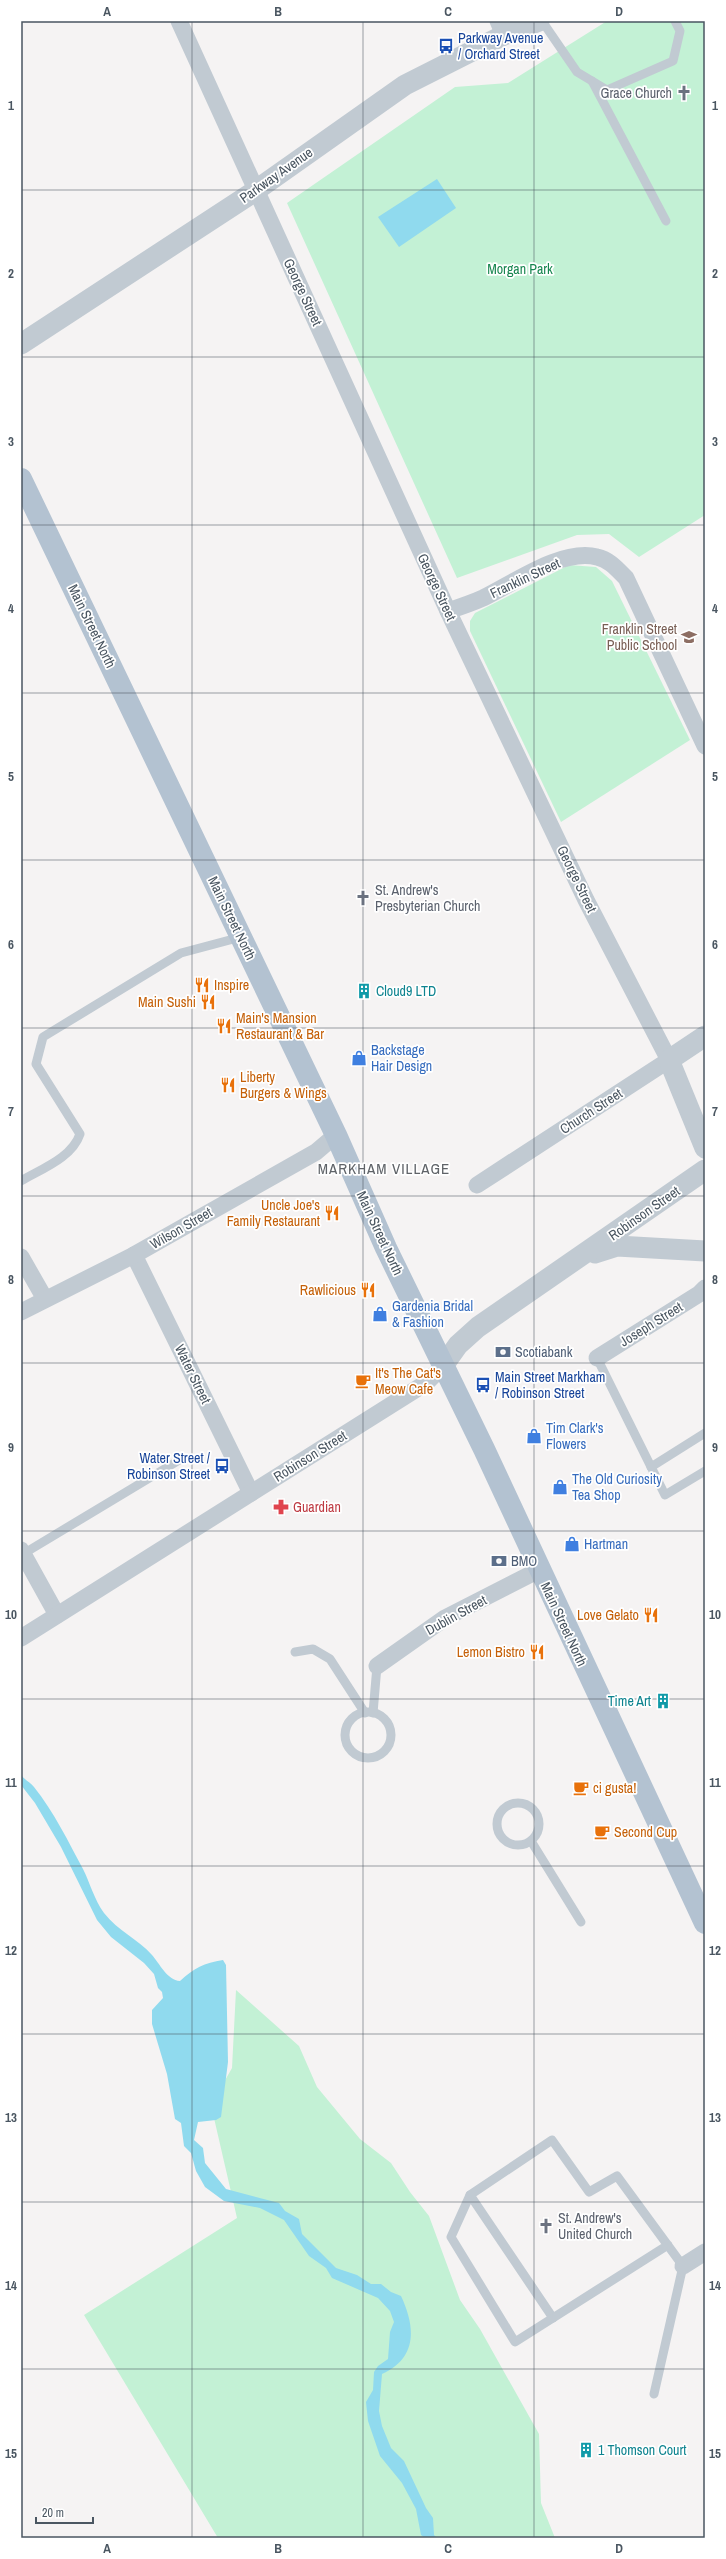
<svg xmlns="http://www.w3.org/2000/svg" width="726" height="2559" font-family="'Archivo Narrow',sans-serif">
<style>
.green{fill:#c3f1d5}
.water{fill:#90daee}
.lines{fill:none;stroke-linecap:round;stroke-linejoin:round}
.service{stroke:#c1cad2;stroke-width:9}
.minor{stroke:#c1cad2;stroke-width:17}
.tertiary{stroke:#c1cad2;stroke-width:21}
.primary{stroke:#b3c2d1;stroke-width:22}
.grid{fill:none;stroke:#4a5661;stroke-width:1;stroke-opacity:0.55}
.labels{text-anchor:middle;stroke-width:3.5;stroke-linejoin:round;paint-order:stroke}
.transit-label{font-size:14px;fill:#164399;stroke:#fff;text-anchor:start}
.worship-label{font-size:14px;fill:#5b616d;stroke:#fff;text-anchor:start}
.street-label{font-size:14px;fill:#4a5661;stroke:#fff}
.park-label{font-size:14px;fill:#17864f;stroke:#fff}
.education-label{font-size:14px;fill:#785e54;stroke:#fff;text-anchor:end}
.food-label{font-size:14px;fill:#c56008;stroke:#fff;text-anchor:start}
.culture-label{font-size:14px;fill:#0d838f;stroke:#fff;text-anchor:start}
.shop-label{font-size:14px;fill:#366cbe;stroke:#fff;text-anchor:start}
.service-label{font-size:14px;fill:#4e5e75;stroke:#fff;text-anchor:start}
.health-label{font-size:14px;fill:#be3a42;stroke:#fff;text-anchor:start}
.neighbourhood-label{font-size:15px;letter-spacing:1px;fill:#5f6368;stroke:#fff}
.neatline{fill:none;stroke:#4a5661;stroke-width:1.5}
.grid-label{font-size:13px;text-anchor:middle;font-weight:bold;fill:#4a5661}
</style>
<rect width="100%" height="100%" fill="#f5f3f3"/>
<g class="green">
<polygon points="607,21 705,21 705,515 639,557 609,534 577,535 457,578 287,203 455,87 508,83"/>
<polygon points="569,565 596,567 612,581 690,740 561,822 470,631 470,621 475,613"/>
<polygon points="236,1990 299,2046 317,2087 360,2139 391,2163 410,2192 429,2216 460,2300 480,2329 539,2434 541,2503 555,2538 218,2538 84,2315 237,2218 211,2105 232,2068"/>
</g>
<g class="water">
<polygon points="437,179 456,208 399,247 378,217"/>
<path d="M21,1775C25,1780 31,1783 34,1787C54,1812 68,1841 83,1869C90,1883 94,1899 104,1913C118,1931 138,1939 152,1955C160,1964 167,1980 180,1981C194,1968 204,1963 223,1960L226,1965L228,2062L221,2117L216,2120L198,2122L194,2140L203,2148L205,2163L226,2189L279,2203L285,2211L299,2219L302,2234L336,2268L357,2275L371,2284H381L391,2292L401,2296C416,2328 417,2358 382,2374L379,2411L382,2426L391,2448L404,2461L426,2508L433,2518L434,2535L437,2538H425L421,2535L416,2509L402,2483L380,2456L368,2421L366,2402L373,2390L374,2372L378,2366L388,2359L390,2332L394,2322L390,2311L378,2298L332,2278L326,2268L309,2256L284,2220L260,2208L224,2201L205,2187L196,2171L191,2153L184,2146L181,2123L175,2119L167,2074L152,2024V2010L163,1998L162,1992L158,1988L154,1974L144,1963L111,1937L97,1920L61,1847L35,1803L21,1785Z"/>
</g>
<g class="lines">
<g class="service">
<polyline points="542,21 577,72 607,90 673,61 680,31 675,21"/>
<polyline points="592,81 666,221"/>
<path d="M21,1181C41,1169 72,1158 80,1134L36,1064L43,1037L181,953L241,937"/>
<polyline points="597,1358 665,1495 705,1471"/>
<polyline points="651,1467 705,1433"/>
<polyline points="23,1554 181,1459"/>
<polyline points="295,1652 313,1649 330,1659 365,1713"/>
<circle cx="368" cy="1735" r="23"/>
<polyline points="373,1713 377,1666"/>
<circle cx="518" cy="1824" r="21"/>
<polyline points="531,1841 581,1922"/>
<polyline points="470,2195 553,2318"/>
<path d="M654,2394L683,2266C661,2236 639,2206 617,2176L589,2192L552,2140L470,2195L451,2237L515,2342L668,2245"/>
</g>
<g class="minor">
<polyline points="179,21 448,611 586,900 669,1060 477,1185"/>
<polyline points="498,21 504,35"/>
<path d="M448,611C460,607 472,603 483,598C514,583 562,548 597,557C610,560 617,569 626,578L705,746"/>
<polyline points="134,1255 251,1493"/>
<polyline points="21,1257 45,1299"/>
<polyline points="21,1312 134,1255 316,1152 336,1135"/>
<polyline points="597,1358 699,1294 705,1288"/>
<polyline points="21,1550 57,1615"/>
<polyline points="21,1638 426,1383 443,1366"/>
<polyline points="377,1666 445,1618 539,1570"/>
<polyline points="683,2266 705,2252"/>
</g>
<g class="tertiary">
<polyline points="21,344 255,191 405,85 504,35 539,21"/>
<polyline points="705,1036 669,1060 705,1148"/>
<polyline points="595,1253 617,1246 705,1251"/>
<polyline points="443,1366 458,1345 478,1327 705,1170"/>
</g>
<polyline class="primary" points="21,479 336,1135 386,1248 484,1449 705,1923"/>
</g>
<path class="grid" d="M192,21V2538M363,21V2538M534,21V2538M21,190H705M21,357H705M21,525H705M21,693H705M21,860H705M21,1028H705M21,1196H705M21,1363H705M21,1531H705M21,1699H705M21,1866H705M21,2034H705M21,2202H705M21,2369H705"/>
<defs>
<symbol id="bus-bare" viewBox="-9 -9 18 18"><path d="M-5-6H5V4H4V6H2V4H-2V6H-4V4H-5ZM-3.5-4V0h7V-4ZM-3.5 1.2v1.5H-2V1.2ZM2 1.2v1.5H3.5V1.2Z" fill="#1a4fb4" stroke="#fff" stroke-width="2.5" paint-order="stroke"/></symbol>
<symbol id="church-bare" viewBox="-9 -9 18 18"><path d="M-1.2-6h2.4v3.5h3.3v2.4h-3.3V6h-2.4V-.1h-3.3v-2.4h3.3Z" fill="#6b7280" stroke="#fff" stroke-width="2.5" paint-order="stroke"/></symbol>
<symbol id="school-bare" viewBox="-9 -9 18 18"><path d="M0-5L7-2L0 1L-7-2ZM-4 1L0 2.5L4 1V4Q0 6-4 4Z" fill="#8d6e63" stroke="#fff" stroke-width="2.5" paint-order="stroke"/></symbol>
<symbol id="restaurant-bare" viewBox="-9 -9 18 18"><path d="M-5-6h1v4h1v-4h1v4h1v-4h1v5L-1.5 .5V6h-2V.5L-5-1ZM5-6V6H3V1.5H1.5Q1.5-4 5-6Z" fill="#e8710a" stroke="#fff" stroke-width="2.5" paint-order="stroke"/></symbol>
<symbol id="building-bare" viewBox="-9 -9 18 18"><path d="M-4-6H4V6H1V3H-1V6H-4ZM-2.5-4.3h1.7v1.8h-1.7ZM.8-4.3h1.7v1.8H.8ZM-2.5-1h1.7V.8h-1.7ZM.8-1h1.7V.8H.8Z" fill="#0f9aa8" stroke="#fff" stroke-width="2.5" paint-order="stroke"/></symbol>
<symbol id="shop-bare" viewBox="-9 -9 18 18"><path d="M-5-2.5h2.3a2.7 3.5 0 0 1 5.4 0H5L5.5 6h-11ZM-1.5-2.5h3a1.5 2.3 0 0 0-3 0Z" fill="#3f7fe0" stroke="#fff" stroke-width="2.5" paint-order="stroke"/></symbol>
<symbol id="bank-bare" viewBox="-9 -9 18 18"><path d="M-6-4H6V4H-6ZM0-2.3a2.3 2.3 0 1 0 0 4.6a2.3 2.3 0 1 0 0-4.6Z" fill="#5c6f8a" stroke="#fff" stroke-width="2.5" paint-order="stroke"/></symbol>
<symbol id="cafe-bare" viewBox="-9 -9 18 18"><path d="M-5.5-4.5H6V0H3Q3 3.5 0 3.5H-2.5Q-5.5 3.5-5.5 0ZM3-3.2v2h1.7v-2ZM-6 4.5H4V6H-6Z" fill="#e8710a" stroke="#fff" stroke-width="2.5" paint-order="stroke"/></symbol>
<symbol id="pharmacy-bare" viewBox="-9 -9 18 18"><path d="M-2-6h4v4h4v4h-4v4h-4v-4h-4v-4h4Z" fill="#e0444e" stroke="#fff" stroke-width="2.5" paint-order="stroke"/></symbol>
</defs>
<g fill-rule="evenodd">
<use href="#bus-bare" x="435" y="35" width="22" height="22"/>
<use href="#church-bare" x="673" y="82" width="22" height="22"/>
<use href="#school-bare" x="678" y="626" width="22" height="22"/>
<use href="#church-bare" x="352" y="887" width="22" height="22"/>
<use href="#restaurant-bare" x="191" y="974" width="22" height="22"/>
<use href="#building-bare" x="353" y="980" width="22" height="22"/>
<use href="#restaurant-bare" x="197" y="991" width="22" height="22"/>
<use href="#restaurant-bare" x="213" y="1015" width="22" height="22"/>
<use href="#shop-bare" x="348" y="1047" width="22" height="22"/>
<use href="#restaurant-bare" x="217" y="1074" width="22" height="22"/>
<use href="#restaurant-bare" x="321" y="1202" width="22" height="22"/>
<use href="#restaurant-bare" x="357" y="1279" width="22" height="22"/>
<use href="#shop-bare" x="369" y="1303" width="22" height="22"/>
<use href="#bank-bare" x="492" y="1341" width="22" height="22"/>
<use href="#cafe-bare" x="352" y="1370" width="22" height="22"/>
<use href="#bus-bare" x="472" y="1374" width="22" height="22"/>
<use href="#shop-bare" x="523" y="1425" width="22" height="22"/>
<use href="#bus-bare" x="211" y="1455" width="22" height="22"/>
<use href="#shop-bare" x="549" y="1476" width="22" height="22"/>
<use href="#pharmacy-bare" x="270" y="1496" width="22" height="22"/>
<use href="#shop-bare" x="561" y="1533" width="22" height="22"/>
<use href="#bank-bare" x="488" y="1550" width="22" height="22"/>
<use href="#restaurant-bare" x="640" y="1604" width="22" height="22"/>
<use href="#restaurant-bare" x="526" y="1641" width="22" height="22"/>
<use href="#building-bare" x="652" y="1690" width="22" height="22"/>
<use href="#cafe-bare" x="570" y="1777" width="22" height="22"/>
<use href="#cafe-bare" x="591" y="1821" width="22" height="22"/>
<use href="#church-bare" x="535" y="2215" width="22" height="22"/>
<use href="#building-bare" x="575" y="2439" width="22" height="22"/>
</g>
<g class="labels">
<g class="transit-label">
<text x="458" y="43">Parkway Avenue<tspan x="458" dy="16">/ Orchard Street</tspan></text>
<text x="495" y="1382">Main Street Markham<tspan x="495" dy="16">/ Robinson Street</tspan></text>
<text x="210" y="1463" text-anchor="end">Water Street /<tspan x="210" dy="16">Robinson Street</tspan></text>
</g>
<g class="worship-label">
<text x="672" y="98" text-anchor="end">Grace Church</text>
<text x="375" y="895">St. Andrew's<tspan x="375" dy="16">Presbyterian Church</tspan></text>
<text x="558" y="2223">St. Andrew's<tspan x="558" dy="16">United Church</tspan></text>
</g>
<g class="street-label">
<text transform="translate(276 175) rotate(-35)" y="5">Parkway Avenue</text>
<text transform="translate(303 292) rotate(65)" y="5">George Street</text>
<text transform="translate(525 578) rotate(-25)" y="5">Franklin Street</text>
<text transform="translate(437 587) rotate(65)" y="5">George Street</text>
<text transform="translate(92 626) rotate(64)" y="5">Main Street North</text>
<text transform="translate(577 879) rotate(64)" y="5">George Street</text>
<text transform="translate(232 918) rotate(64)" y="5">Main Street North</text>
<text transform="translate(591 1111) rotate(-33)" y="5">Church Street</text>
<text transform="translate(644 1213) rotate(-35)" y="5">Robinson Street</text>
<text transform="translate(181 1228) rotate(-30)" y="5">Wilson Street</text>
<text transform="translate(380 1233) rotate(65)" y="5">Main Street North</text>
<text transform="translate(651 1324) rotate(-32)" y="5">Joseph Street</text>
<text transform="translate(193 1374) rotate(64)" y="5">Water Street</text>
<text transform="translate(310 1456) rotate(-32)" y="5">Robinson Street</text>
<text transform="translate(456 1615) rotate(-29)" y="5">Dublin Street</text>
<text transform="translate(564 1624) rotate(65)" y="5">Main Street North</text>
</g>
<g class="park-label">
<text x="520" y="274">Morgan Park</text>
</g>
<g class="education-label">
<text x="677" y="634">Franklin Street<tspan x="677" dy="16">Public School</tspan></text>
</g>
<g class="food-label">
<text x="214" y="990">Inspire</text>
<text x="196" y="1007" text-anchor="end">Main Sushi</text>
<text x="236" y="1023">Main's Mansion<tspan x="236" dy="16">Restaurant &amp; Bar</tspan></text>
<text x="240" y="1082">Liberty<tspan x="240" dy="16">Burgers &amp; Wings</tspan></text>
<text x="320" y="1210" text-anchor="end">Uncle Joe's<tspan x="320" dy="16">Family Restaurant</tspan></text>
<text x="356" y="1295" text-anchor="end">Rawlicious</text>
<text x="375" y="1378">It's The Cat's<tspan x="375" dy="16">Meow Cafe</tspan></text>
<text x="639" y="1620" text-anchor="end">Love Gelato</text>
<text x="525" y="1657" text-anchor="end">Lemon Bistro</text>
<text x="593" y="1793">ci gusta!</text>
<text x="614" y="1837">Second Cup</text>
</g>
<g class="culture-label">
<text x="376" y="996">Cloud9 LTD</text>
<text x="651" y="1706" text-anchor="end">Time Art</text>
<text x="598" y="2455">1 Thomson Court</text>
</g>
<g class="shop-label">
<text x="371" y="1055">Backstage<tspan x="371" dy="16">Hair Design</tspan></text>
<text x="392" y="1311">Gardenia Bridal<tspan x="392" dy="16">&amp; Fashion</tspan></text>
<text x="546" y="1433">Tim Clark's<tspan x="546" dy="16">Flowers</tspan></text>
<text x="572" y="1484">The Old Curiosity<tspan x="572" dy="16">Tea Shop</tspan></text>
<text x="584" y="1549">Hartman</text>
</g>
<g class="service-label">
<text x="515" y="1357">Scotiabank</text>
<text x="511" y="1566">BMO</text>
</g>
<g class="health-label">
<text x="293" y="1512">Guardian</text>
</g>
<g class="neighbourhood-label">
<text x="384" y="1174">MARKHAM VILLAGE</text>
</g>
</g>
<rect width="726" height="2559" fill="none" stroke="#ffffff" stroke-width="44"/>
<path d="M36 2517v6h57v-6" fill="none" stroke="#4a5661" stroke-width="2"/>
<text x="42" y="2517" font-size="12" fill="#4a5661" stroke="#ffffff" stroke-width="3" paint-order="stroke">20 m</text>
<rect x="22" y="22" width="682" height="2515" class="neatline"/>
<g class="grid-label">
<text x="107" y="16">A</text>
<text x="278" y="16">B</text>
<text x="448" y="16">C</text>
<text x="619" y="16">D</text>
<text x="11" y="110">1</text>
<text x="715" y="110">1</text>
<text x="11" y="278">2</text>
<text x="715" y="278">2</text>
<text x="11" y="446">3</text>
<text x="715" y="446">3</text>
<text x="11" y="613">4</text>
<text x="715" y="613">4</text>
<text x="11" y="781">5</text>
<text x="715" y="781">5</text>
<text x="11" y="949">6</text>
<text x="715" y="949">6</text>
<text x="11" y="1116">7</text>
<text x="715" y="1116">7</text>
<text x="11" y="1284">8</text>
<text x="715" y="1284">8</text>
<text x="11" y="1452">9</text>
<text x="715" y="1452">9</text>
<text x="11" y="1619">10</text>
<text x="715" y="1619">10</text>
<text x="11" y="1787">11</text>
<text x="715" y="1787">11</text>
<text x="11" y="1955">12</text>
<text x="715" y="1955">12</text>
<text x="11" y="2122">13</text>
<text x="715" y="2122">13</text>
<text x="11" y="2290">14</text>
<text x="715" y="2290">14</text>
<text x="11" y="2458">15</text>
<text x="715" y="2458">15</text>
<text x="107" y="2553">A</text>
<text x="278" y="2553">B</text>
<text x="448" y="2553">C</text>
<text x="619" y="2553">D</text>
</g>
</svg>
